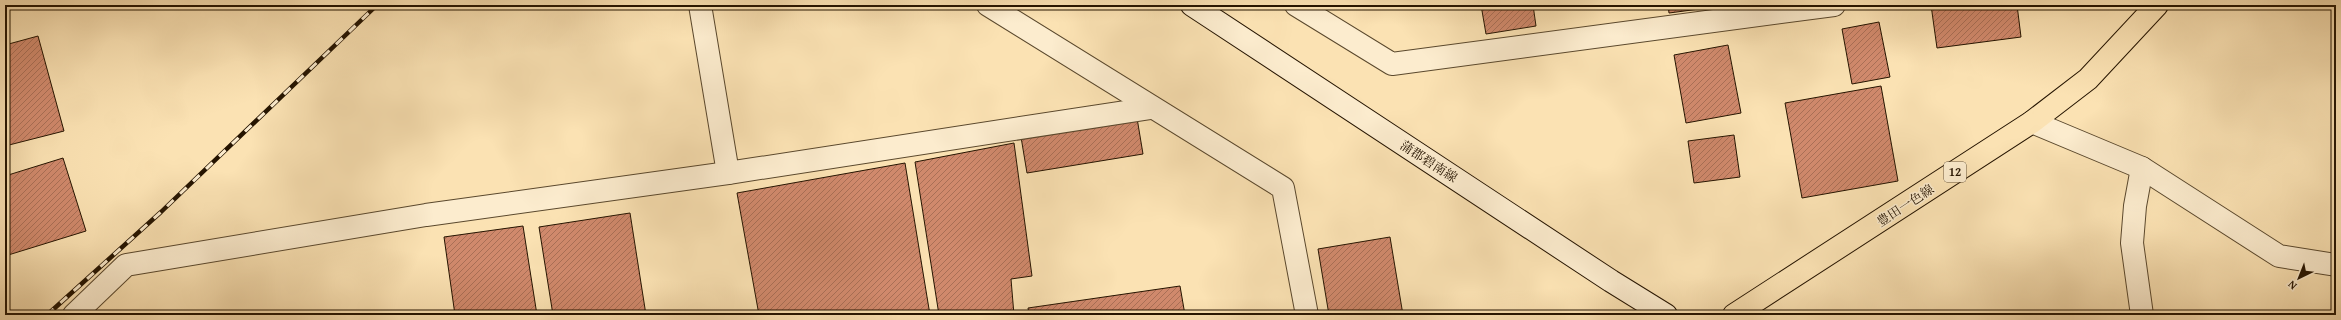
<svg xmlns="http://www.w3.org/2000/svg" width="2341" height="320" font-family="'Gentium Book Plus','Noto Serif JP',serif">
<style>
.building{fill:url(#building-hatch);stroke:#251400}
.lines{fill:none;stroke-linecap:round;stroke-linejoin:round}
.street-casing{stroke:#5a482d;stroke-width:24}
.secondary-casing{stroke:#251400;stroke-width:24}
.primary-casing{stroke:#251400;stroke-width:24}
.street{stroke:#fcecce;stroke-width:22}
.secondary{stroke:#fcecce;stroke-width:22}
.primary{stroke:#fbe2b3;stroke-width:22}
.rail-casing{stroke:#251400;stroke-width:4.5}
.rail{stroke:#fcecce;stroke-width:3;stroke-dasharray:9;stroke-linecap:butt}
.labels{text-anchor:middle;stroke-width:3;stroke-linejoin:round;paint-order:stroke}
.shield{fill:#fcecce;stroke:#66553e;stroke-width:1}
.shield-label{font-size:12px;font-weight:bold;fill:#251400}
.street-label{font-size:13px;fill:#251400;stroke:#fcecce}
</style>
<defs>
<pattern id="building-hatch" width="6" height="6" patternUnits="userSpaceOnUse"><rect width="6" height="6" fill="#d0896c"/><path d="M-1 1l2-2M0 6l6-6M5 7l2-2" fill="none" stroke="#a96f56"/></pattern>
</defs>
<rect width="100%" height="100%" fill="#fbe2b3"/>
<filter id="stains"><feTurbulence type="fractalNoise" baseFrequency=".005" numOctaves="4"/><feColorMatrix values="0 0 0 0 .2 0 0 0 0 .09 0 0 0 0 .02 0 0 0 .5 -.17"/></filter>
<radialGradient id="worn" r=".72"><stop offset=".6" stop-color="#630" stop-opacity="0"/><stop offset="1" stop-color="#630" stop-opacity=".3"/></radialGradient>
<g class="building">
<polygon points="1481,5 1533,5 1536,26 1486,34"/>
<polygon points="1668,5 1707,5 1707,8 1669,13"/>
<polygon points="1931,5 2017,5 2021,37 1937,48"/>
<polygon points="1879,22 1890,77 1852,84 1842,29"/>
<polygon points="38,36 64,131 9,145 5,130 5,45"/>
<polygon points="1728,45 1741,113 1686,123 1674,55"/>
<polygon points="1881,86 1898,181 1802,198 1785,103"/>
<polygon points="1137,118 1143,154 1027,173 1021,137"/>
<polygon points="1734,135 1740,177 1694,183 1688,141"/>
<polygon points="1014,143 1032,276 1011,279 1014,315 939,315 915,162"/>
<polygon points="63,158 86,231 5,256 5,176"/>
<polygon points="905,163 930,315 759,315 737,193"/>
<polygon points="630,213 646,315 553,315 539,227"/>
<polygon points="523,226 537,315 455,315 444,237"/>
<polygon points="1390,237 1403,315 1329,315 1318,249"/>
<polygon points="1180,286 1185,315 1029,315 1028,308"/>
</g>
<g class="lines">
<defs>
<g id="street">
<polyline points="700,5 728,173"/>
<polyline points="988,5 1283,188 1307,315"/>
<polyline points="1296,5 1392,64 1834,5"/>
<polyline points="2032,122 2142,168 2279,256 2336,265"/>
<polyline points="74,315 126,265 426,215 728,173 1151,108"/>
<polyline points="2142,315 2132,243 2135,206 2142,168"/>
</g>
<polyline id="secondary" points="1192,5 1611,281 1666,315"/>
<polyline id="primary" points="1734,315 2032,122 2088,79 2157,5"/>
</defs>
<use href="#street" class="street-casing"/>
<use href="#secondary" class="secondary-casing"/>
<use href="#primary" class="primary-casing"/>
<use href="#street" class="street"/>
<use href="#secondary" class="secondary"/>
<use href="#primary" class="primary"/>
<defs>
<polyline id="rail" points="47,315 161,212 377,5"/>
</defs>
<use href="#rail" class="rail-casing"/>
<use href="#rail" class="rail"/>
</g>
<g class="labels">
<rect class="shield" x="1944" y="162" width="22" height="20" rx="3"/>
<g class="shield-label">
<text x="1955" y="176">12</text>
</g>
<g class="street-label">
<text transform="translate(1429 161) rotate(33)" y="5">蒲郡碧南線</text>
<text transform="translate(1905 205) rotate(-33)" y="5">豊田一色線</text>
</g>
</g>
<rect width="2341" height="320" fill="none" stroke="#fbe2b3" stroke-width="20"/>
<rect x="6" y="6" width="2329" height="308" fill="none" stroke="#251400" stroke-width="2"/>
<rect x="10" y="10" width="2321" height="300" fill="none" stroke="#251400"/>
<g transform="translate(2299 278) rotate(223)" stroke="#fcecce" stroke-width="3" paint-order="stroke">
<path d="M0-3L7 15L0 10L-7 15Z" fill="#251400"/>
<text y="-6" font-size="11" font-weight="bold" text-anchor="middle" fill="#251400">N</text>
</g>
<rect width="100%" height="100%" filter="url(#stains)"/>
<rect width="100%" height="100%" fill="url(#worn)"/>
</svg>
